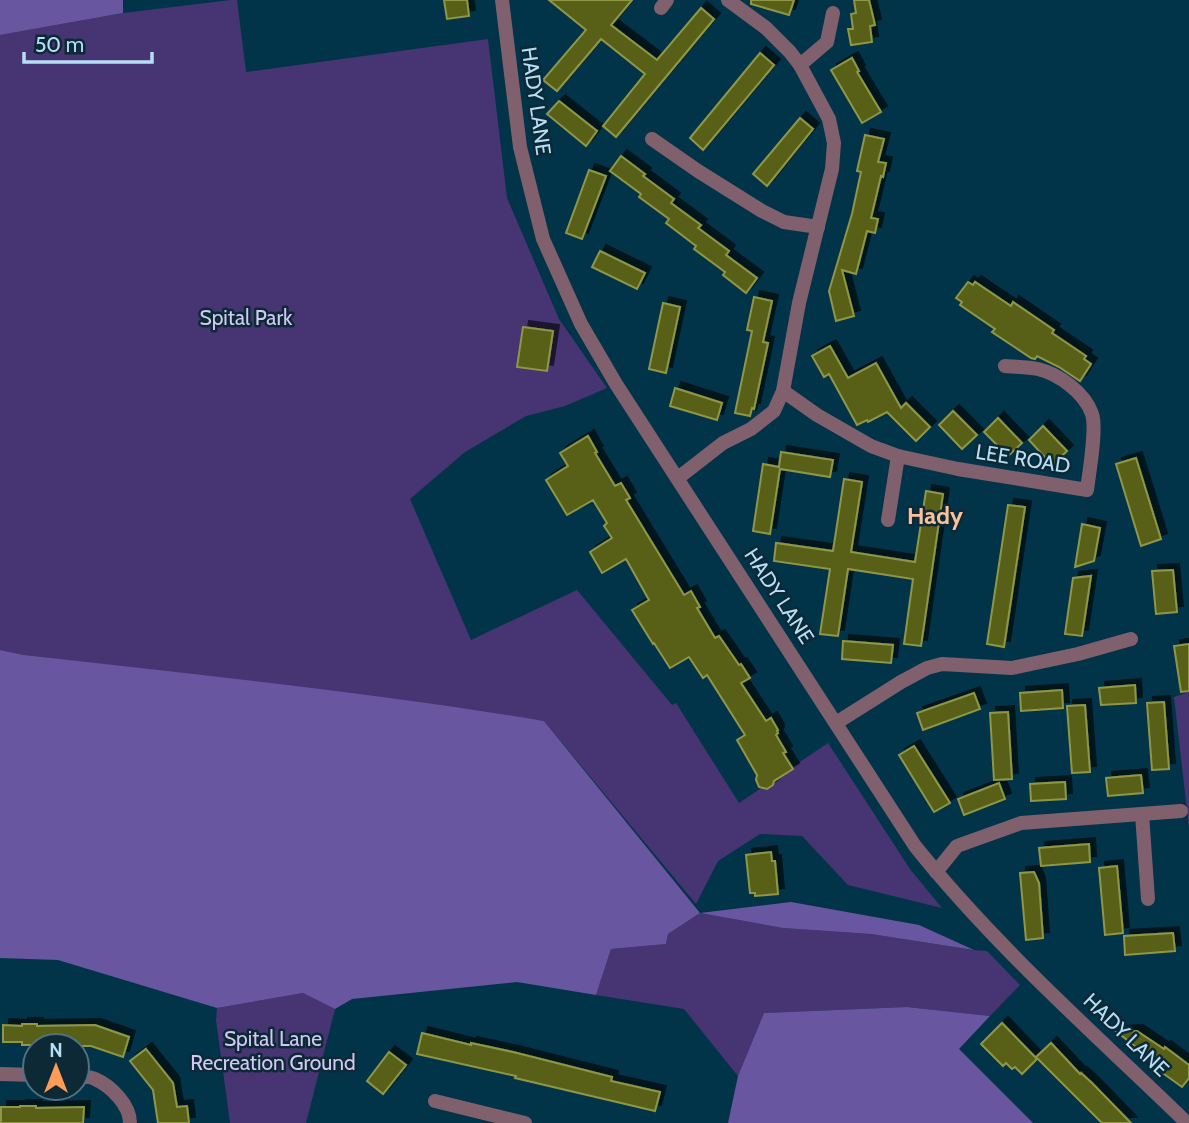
<svg xmlns="http://www.w3.org/2000/svg" width="1189" height="1123" font-family="Cabin,sans-serif">
<style>
.green{fill:#463572}
.forest{fill:#6956a0}
.building{fill:#585e16;stroke:#8f9747;stroke-width:2;filter:url(#shadow)}
.lines{fill:none;stroke-linecap:round;stroke-linejoin:round}
.minor{stroke:#81606d;stroke-width:14}
.tertiary{stroke:#81606d;stroke-width:14}
.labels{text-anchor:middle;stroke-width:5;stroke-linejoin:round;paint-order:stroke}
.street-label{font-size:21px;fill:#b6def5;stroke:#0d2936}
.park-label{font-size:21px;fill:#d1c9f3;stroke:#0d2936}
.quarter-label{font-size:24px;font-weight:bold;fill:#f8c09c;stroke:#0d2936}
</style>
<defs>
<filter id="shadow"><feDropShadow dx="6" dy="-6" stdDeviation="0" flood-color="#0009"/></filter>
</defs>
<rect width="100%" height="100%" fill="#023449"/>
<g class="green">
<polygon points="231,0 237,0 246,72 488,39 507,198 559,319 607,388 565,406 526,416 465,452 410,499 471,640 577,590 672,705 676,703 739,803 828,743 910,869 942,908 848,885 802,836 760,834 718,861 696,904 544,721 24,655 0,650 0,35 123,13"/>
<polygon points="1189,692 1189,828 1174,697"/>
<polygon points="700,913 783,928 871,934 974,950 987,951 1020,985 990,1016 907,1007 764,1013 738,1076 684,1009 596,995 611,949 666,944 668,934"/>
<polygon points="303,993 335,1009 306,1123 230,1123 216,1020 217,1008"/>
</g>
<g class="forest">
<polygon points="0,0 123,0 123,13 0,35"/>
<path d="M0,650L24,655C198,675 372,692 544,721L700,913L791,902L919,925L974,950L871,934L783,928L700,913L668,934L666,944L611,949L596,995L517,982L352,999L335,1009L303,993L217,1008L58,960L0,958Z"/>
<polygon points="907,1007 990,1016 959,1049 1033,1123 728,1123 738,1076 764,1013"/>
</g>
<g class="building">
<polygon points="444,0 467,0 469,16 447,19"/>
<polygon points="549,0 632,0 611,25 657,60 701,8 714,19 616,137 603,126 645,74 601,39 557,91 543,80 586,30"/>
<polygon points="751,0 794,0 789,15 751,4"/>
<polygon points="854,0 869,0 875,25 870,26 872,42 851,45 848,29 853,29 851,14 856,13"/>
<polygon points="760,53 774,65 703,150 690,138"/>
<polygon points="852,58 859,71 857,72 881,112 862,123 831,70"/>
<polygon points="559,101 597,131 586,146 547,114"/>
<polygon points="800,118 813,129 767,186 753,174"/>
<polygon points="865,135 884,139 878,162 886,163 883,177 881,176 871,218 878,219 875,233 867,231 856,274 842,270 854,316 836,321 829,291 852,214 861,172 857,171"/>
<polygon points="621,156 645,174 643,176 674,199 671,203 701,225 698,228 729,251 726,255 757,278 746,293 723,275 725,272 694,249 696,246 666,223 669,219 639,197 641,194 610,171"/>
<polygon points="589,170 606,176 582,239 566,233"/>
<polygon points="600,251 645,273 637,289 592,267"/>
<polygon points="968,282 973,285 975,282 1011,306 1013,302 1054,330 1052,333 1086,356 1084,359 1091,364 1080,381 1059,367 1037,356 1035,359 1031,358 992,332 995,329 960,305 962,302 956,298"/>
<polygon points="754,297 772,301 763,342 768,343 754,409 752,408 750,416 735,413 752,331 747,330"/>
<polygon points="663,303 680,307 666,373 649,369"/>
<polygon points="523,327 553,331 547,371 517,367"/>
<polygon points="830,346 848,378 876,363 901,408 906,403 930,427 916,441 887,412 868,422 867,420 857,425 829,374 824,377 812,356"/>
<polygon points="675,388 722,403 717,420 670,406"/>
<polygon points="953,411 977,435 962,449 939,425"/>
<polygon points="998,418 1022,443 1008,456 984,432"/>
<polygon points="1043,426 1067,451 1052,465 1029,440"/>
<polygon points="588,436 597,452 595,453 615,486 621,483 630,498 626,500 684,595 691,591 700,607 697,608 715,638 719,636 739,665 741,664 750,678 741,683 766,721 771,718 778,730 777,731 778,733 776,735 786,752 783,753 793,769 774,781 773,785 767,789 759,787 756,780 757,775 737,740 745,735 707,675 703,678 689,657 670,668 654,643 653,644 632,610 649,600 626,559 602,573 590,552 612,538 604,526 607,523 593,500 567,515 546,480 568,466 560,453"/>
<polygon points="781,452 833,460 830,477 780,469 770,534 753,531 763,464 779,467"/>
<polygon points="1136,458 1161,539 1141,546 1116,464"/>
<polygon points="844,479 862,482 851,552 915,562 926,491 943,494 921,646 904,644 913,579 848,569 838,636 820,634 830,569 774,561 776,543 833,551"/>
<polygon points="1008,505 1025,507 1004,647 987,644"/>
<polygon points="1082,524 1100,528 1094,561 1075,567"/>
<polygon points="1173,570 1177,612 1156,614 1152,571"/>
<polygon points="1091,576 1082,636 1065,634 1073,578"/>
<polygon points="843,641 893,645 891,663 842,659"/>
<polygon points="1189,644 1189,691 1181,692 1174,646"/>
<polygon points="1135,685 1136,703 1101,705 1099,688"/>
<polygon points="1062,690 1063,708 1021,711 1020,693"/>
<polygon points="974,693 980,709 923,730 917,713"/>
<polygon points="1164,702 1169,769 1152,770 1147,703"/>
<polygon points="1085,705 1090,772 1072,773 1067,706"/>
<polygon points="1008,712 1012,779 994,780 990,713"/>
<polygon points="914,746 950,803 934,812 899,755"/>
<polygon points="1141,775 1143,793 1108,796 1106,778"/>
<polygon points="1065,782 1066,799 1031,801 1030,784"/>
<polygon points="999,783 1005,799 964,815 958,799"/>
<polygon points="1089,844 1090,862 1041,866 1039,848"/>
<polygon points="771,852 772,861 775,861 778,894 755,896 755,893 750,893 746,855"/>
<polygon points="1117,866 1123,933 1105,935 1099,868"/>
<polygon points="1034,872 1039,883 1043,938 1026,940 1020,873"/>
<polygon points="1173,933 1175,951 1125,955 1124,936"/>
<polygon points="1002,1023 1037,1059 1022,1074 1015,1067 1012,1069 1006,1063 1003,1066 981,1044"/>
<polygon points="22,1024 37,1024 37,1026 95,1025 129,1037 123,1057 91,1046 69,1046 69,1043 37,1043 37,1045 22,1045 22,1042 3,1042 3,1025 22,1026"/>
<polygon points="1137,1031 1164,1049 1165,1047 1189,1065 1189,1078 1182,1087 1157,1069 1160,1066 1117,1032"/>
<polygon points="422,1033 471,1045 471,1043 513,1052 612,1077 611,1081 660,1092 655,1111 515,1078 516,1076 417,1054"/>
<polygon points="1051,1043 1080,1074 1081,1073 1092,1083 1131,1123 1102,1123 1036,1057"/>
<polygon points="146,1049 173,1083 177,1107 187,1106 189,1123 158,1123 153,1090 130,1061"/>
<polygon points="389,1052 406,1065 383,1094 367,1081"/>
<polygon points="20,1106 36,1106 36,1108 84,1107 83,1123 1,1123 1,1107 20,1107"/>
</g>
<g class="lines">
<g class="minor">
<polyline points="728,0 766,28 790,52 800,65 827,42 833,13"/>
<polyline points="661,8 667,0"/>
<polyline points="652,139 698,171 762,211 784,222 818,227"/>
<path d="M783,391L817,415L871,446L898,456L958,469L1087,490C1089,473 1097,429 1092,414C1085,393 1059,374 1038,369C1028,367 1016,367 1005,366"/>
<polyline points="678,478 723,443 751,429 774,411 783,391 799,303 832,169 834,143 829,119 800,65"/>
<polyline points="888,520 898,456"/>
<polyline points="836,723 901,682 927,668 942,664 1012,668 1078,654 1131,639"/>
<polyline points="1142,814 1148,899"/>
<polyline points="936,872 957,846 1021,823 1181,811"/>
<polyline points="0,1074 35,1075"/>
<path d="M77,1077C83,1077 90,1076 95,1079C111,1086 130,1105 130,1123"/>
<polyline points="435,1101 525,1123"/>
</g>
<path class="tertiary" d="M502,0L520,147L543,239L581,324L616,384L915,846C996,947 1094,1033 1187,1123"/>
</g>
<g class="labels">
<g class="street-label">
<text transform="translate(536 101) rotate(82)" y="7">HADY LANE</text>
<text transform="translate(1023 459) rotate(9)" y="7">LEE ROAD</text>
<text transform="translate(779 596) rotate(57)" y="7">HADY LANE</text>
<text transform="translate(1126 1035) rotate(44)" y="7">HADY LANE</text>
</g>
<g class="park-label">
<text x="246" y="325">Spital Park</text>
<text x="273" y="1046">Spital Lane<tspan x="273" dy="24">Recreation Ground</tspan></text>
</g>
<g class="quarter-label">
<text x="935" y="524">Hady</text>
</g>
</g>
<g transform="translate(56 1067)"><circle r="33" fill="#0d2936" stroke="#517182" stroke-width="2"/>
<path d="M0-5L12 26L0 18L-12 26Z" fill="#fe9c57"/>
<text y="-10" font-size="19" font-weight="bold" text-anchor="middle" fill="#b6def5">N</text>
</g>
<path d="M24 52v10h128v-10" fill="none" stroke="#b6def5" stroke-width="3.5"/>
<text x="35" y="52" font-size="21" fill="#b6def5" stroke="#0d2936" stroke-width="5" paint-order="stroke">50 m</text>
</svg>
